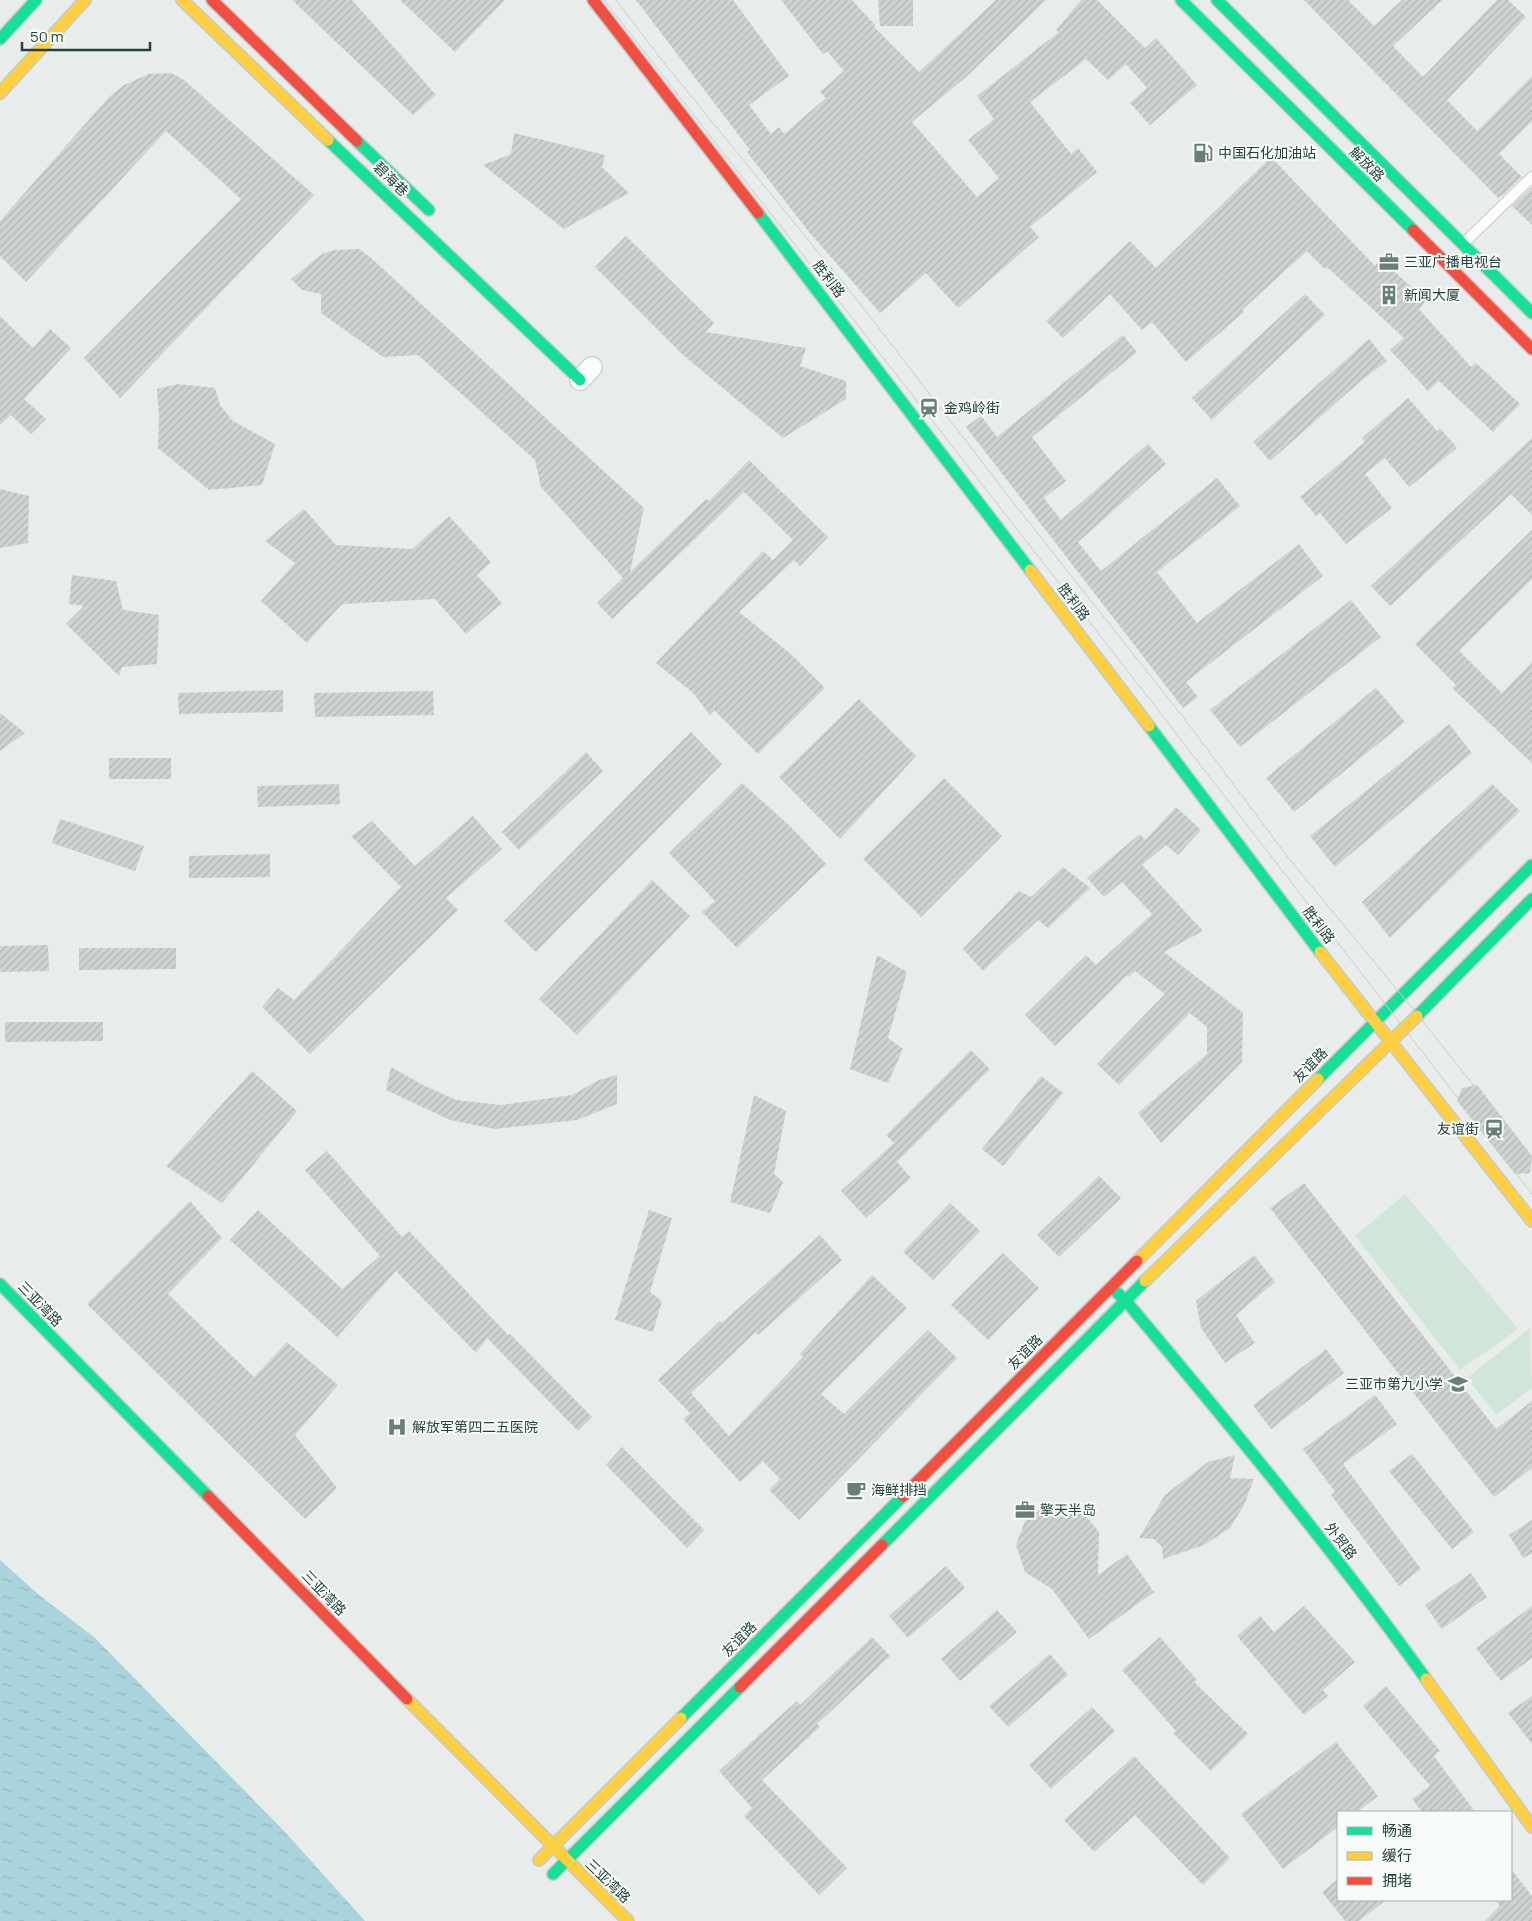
<svg xmlns="http://www.w3.org/2000/svg" width="1532" height="1921" font-family="Manrope,'Noto Sans SC',sans-serif">
<style>
.grass{fill:#d1e6d8}
.water{fill:url(#water-ripples)}
.building{fill:url(#building-hatch)}
.lines{fill:none;stroke-linecap:round;stroke-linejoin:round}
.lane-casing{stroke:#c5cac8;stroke-width:12}
.street-casing{stroke:#c5cac8;stroke-width:22}
.fast-casing{stroke:#c3cbc8;stroke-width:14}
.slow-casing{stroke:#c3cbc8;stroke-width:14}
.jam-casing{stroke:#c3cbc8;stroke-width:14}
.lane{stroke:#fcfcfc;stroke-width:10}
.street{stroke:#fcfcfc;stroke-width:20}
.fast{stroke:#16e098;stroke-width:11}
.slow{stroke:#ffcf43;stroke-width:11}
.jam{stroke:#f24e42;stroke-width:11}
.tram{stroke:#c9cdcc;stroke-width:1}
.labels{text-anchor:middle;stroke-width:4;stroke-linejoin:round;paint-order:stroke}
.poi-label{font-size:14px;fill:#24423a;stroke:#f7fbf9;text-anchor:start}
.street-label{font-size:14px;fill:#24423a;stroke:#f7fbf9}
</style>
<defs>
<pattern id="water-ripples" width="26" height="14" patternUnits="userSpaceOnUse" patternTransform="scale(1.25)"><rect width="26" height="14" fill="#a9d4db"/><path d="M2 4q2-2 4 0t4 0M15 11q2-2 4 0t4 0" fill="none" stroke="#91b7bd"/></pattern>
<pattern id="building-hatch" width="6" height="6" patternUnits="userSpaceOnUse" patternTransform="scale(1.25)"><rect width="6" height="6" fill="#cfd4d2"/><path d="M-1 1l2-2M0 6l6-6M5 7l2-2" fill="none" stroke="#b2b7b5"/></pattern>
</defs>
<rect width="100%" height="100%" fill="#e8edeb"/>
<g class="grass">
<polygon points="1405,1194 1518,1329 1460,1370 1355,1236"/>
<polygon points="1530,1328 1532,1388 1496,1415 1467,1378"/>
</g>
<polygon class="water" points="0,1560 39,1595 94,1637 285,1832 365,1921 0,1921"/>
<g class="building">
<polygon points="292,0 352,0 436,95 413,115"/>
<polygon points="400,0 505,0 455,52"/>
<polygon points="636,0 733,0 789,76 749,105 771,134 779,127 784,134 826,98 820,92 844,71 827,51 823,54 781,0 852,0 876,26 873,26 919,72 996,0 1046,0 965,78 912,122 977,197 999,178 968,140 994,119 977,96 1059,32 1056,30 1081,0 1097,0 1145,48 1156,38 1197,85 1150,125 1130,103 1147,88 1126,64 1108,80 1086,59 1030,102 1071,154 1078,148 1097,172 1030,227 1039,237 958,308 926,273 880,313 809,232 747,152 750,150"/>
<polygon points="878,0 913,0 913,26 880,26"/>
<polygon points="1304,0 1348,0 1374,26 1402,0 1442,0 1393,46 1423,77 1497,0 1508,0 1526,17 1447,100 1477,131 1532,76 1532,121 1499,154 1522,177 1502,196 1501,195 1498,198"/>
<polygon points="171,73 184,80 314,195 120,398 84,358 241,199 166,131 26,282 0,256 0,221 109,97 124,85 149,74"/>
<polygon points="514,133 605,155 602,167 629,193 564,229 483,165 511,154"/>
<polygon points="1271,157 1375,266 1381,259 1426,301 1419,309 1471,367 1476,363 1520,404 1493,432 1439,381 1428,391 1390,350 1404,338 1327,267 1325,269 1307,251 1242,310 1244,312 1186,362 1152,322 1142,330 1110,294 1063,338 1046,321 1130,241 1156,268"/>
<polygon points="1532,187 1532,225 1512,206"/>
<polygon points="626,236 714,323 706,332 806,348 800,366 846,381 846,399 783,438 683,355 595,267"/>
<polygon points="359,249 370,257 644,508 630,572 706,499 709,501 749,460 828,537 800,566 794,560 739,612 792,655 825,688 758,754 714,710 710,715 693,693 656,663 763,551 773,560 793,540 744,492 612,619 597,603 623,578 541,487 535,460 418,355 383,357 321,313 321,294 302,290 291,279 322,254 334,250"/>
<polygon points="1305,294 1325,315 1212,420 1192,398"/>
<polygon points="0,316 33,348 50,329 71,348 24,399 46,419 31,434 11,415 0,425"/>
<polygon points="1123,335 1137,352 1032,437 1066,481 1044,498 1061,520 1148,444 1166,464 1078,542 1101,571 1217,478 1240,506 1157,572 1197,623 1299,544 1323,576 1186,682 1198,697 1183,708 966,427 981,416 997,437"/>
<polygon points="1369,339 1387,361 1362,380 1270,461 1253,442"/>
<polygon points="178,384 215,388 220,405 233,421 275,444 262,485 209,490 158,448 159,416 157,389"/>
<polygon points="1408,398 1437,431 1440,428 1457,448 1409,487 1385,458 1365,474 1392,508 1346,544 1320,513 1316,516 1300,497 1365,442 1362,438"/>
<polygon points="1532,438 1532,515 1511,494 1390,606 1371,586"/>
<polygon points="0,489 29,496 28,543 0,548"/>
<polygon points="304,509 336,545 412,549 449,516 491,562 477,575 502,603 466,634 435,599 342,604 307,643 261,601 295,563 265,541"/>
<polygon points="1532,530 1532,579 1459,651 1502,693 1532,662 1532,763 1452,688 1456,685 1415,644"/>
<polygon points="72,575 116,581 123,610 159,615 157,664 122,667 119,676 66,624 84,606 69,604"/>
<polygon points="1351,600 1381,637 1240,747 1210,710"/>
<polygon points="1376,688 1405,722 1294,812 1266,778"/>
<polygon points="283,690 283,712 179,714 178,693"/>
<polygon points="433,691 434,715 315,717 314,693"/>
<polygon points="859,699 916,756 840,839 779,777"/>
<polygon points="0,713 25,733 0,751"/>
<polygon points="1449,724 1472,753 1335,867 1310,836"/>
<polygon points="691,732 722,764 536,952 504,921"/>
<polygon points="586,752 603,771 519,850 502,832"/>
<rect x="109" y="758" width="62" height="21"/>
<polygon points="944,778 1002,836 921,917 863,859"/>
<polygon points="742,783 792,828 826,864 737,948 702,912 715,901 669,853"/>
<polygon points="339,784 340,804 258,807 257,786"/>
<polygon points="1492,784 1520,811 1390,938 1362,902"/>
<polygon points="1176,807 1201,830 1178,855 1166,845 1142,865 1203,931 1164,952 1243,1013 1242,1062 1161,1143 1138,1113 1207,1054 1207,1027 1190,1013 1119,1085 1097,1064 1165,994 1135,971 1129,977 1127,975 1055,1046 1025,1015 1086,955 1096,965 1152,914 1122,882 1104,897 1087,878 1140,834 1145,840"/>
<polygon points="473,816 502,849 446,898 458,910 310,1054 262,1007 278,988 294,1000 401,887 351,836 372,821 415,866"/>
<polygon points="60,819 144,846 135,871 52,843"/>
<polygon points="270,854 270,877 189,878 189,856"/>
<polygon points="1063,867 1090,888 1048,928 1038,920 983,971 963,949 1019,891 1031,897"/>
<polygon points="652,880 690,916 577,1035 539,999"/>
<polygon points="48,945 49,971 0,972 0,946"/>
<polygon points="79,948 176,948 176,969 79,970"/>
<polygon points="877,955 907,972 888,1038 903,1049 888,1083 850,1069"/>
<polygon points="5,1022 103,1022 103,1041 5,1042"/>
<polygon points="971,1050 990,1069 897,1162 911,1178 866,1218 841,1191 894,1143 886,1135"/>
<polygon points="391,1067 423,1085 456,1100 501,1105 572,1095 599,1080 617,1075 617,1104 577,1120 495,1129 450,1120 386,1090"/>
<polygon points="252,1071 297,1111 222,1203 166,1166"/>
<polygon points="1041,1076 1063,1093 1003,1166 982,1149"/>
<polygon points="1477,1085 1532,1156 1530,1173 1515,1174 1457,1101 1462,1088"/>
<polygon points="754,1095 786,1111 774,1174 783,1182 770,1213 730,1202"/>
<polygon points="327,1151 402,1237 409,1231 508,1335 510,1334 592,1417 578,1431 487,1338 476,1353 396,1271 337,1337 230,1240 258,1210 342,1289 380,1256 305,1170"/>
<polygon points="1099,1176 1121,1198 1059,1257 1037,1235"/>
<polygon points="1304,1183 1496,1429 1532,1401 1532,1468 1494,1497 1270,1208"/>
<polygon points="190,1201 222,1238 168,1294 254,1377 287,1342 338,1385 295,1435 337,1488 305,1519 87,1304"/>
<polygon points="950,1203 980,1231 933,1280 903,1252"/>
<polygon points="649,1210 672,1218 650,1292 662,1301 653,1332 615,1320"/>
<polygon points="820,1235 842,1260 758,1335 756,1332 691,1393 729,1436 803,1357 800,1354 872,1275 907,1308 821,1394 844,1414 928,1330 957,1358 799,1520 769,1490 780,1479 763,1461 740,1482 683,1419 690,1413 658,1380 720,1321 722,1323"/>
<polygon points="1003,1253 1039,1288 988,1340 951,1305"/>
<polygon points="1254,1255 1275,1282 1236,1315 1255,1343 1225,1363 1201,1328 1196,1301"/>
<polygon points="1326,1349 1344,1373 1271,1429 1253,1405"/>
<polygon points="1375,1395 1397,1424 1343,1464 1421,1569 1399,1586 1331,1495 1335,1492 1303,1449"/>
<polygon points="622,1447 704,1530 687,1548 606,1465"/>
<polygon points="1412,1454 1474,1532 1452,1549 1389,1471"/>
<polygon points="1235,1455 1230,1478 1254,1479 1244,1505 1230,1528 1204,1545 1163,1559 1162,1547 1154,1539 1139,1538 1165,1495 1208,1462"/>
<polygon points="1052,1504 1081,1510 1099,1532 1098,1575 1127,1554 1154,1592 1089,1639 1052,1589 1025,1572 1016,1545 1026,1518"/>
<polygon points="1532,1520 1532,1553 1523,1558 1509,1535"/>
<polygon points="946,1566 965,1588 908,1638 889,1616"/>
<polygon points="1471,1573 1487,1597 1442,1629 1425,1605"/>
<polygon points="1304,1606 1355,1662 1323,1690 1328,1696 1304,1715 1237,1636 1260,1616 1274,1632"/>
<polygon points="1532,1606 1532,1658 1501,1681 1476,1648"/>
<polygon points="997,1610 1017,1632 960,1681 941,1659"/>
<polygon points="872,1637 890,1656 817,1724 820,1727 762,1780 847,1868 819,1895 744,1816 752,1808 719,1771 797,1701 800,1705"/>
<polygon points="1160,1637 1197,1680 1194,1682 1248,1734 1211,1771 1173,1733 1176,1731 1122,1670"/>
<polygon points="1050,1654 1068,1675 1008,1727 989,1706"/>
<polygon points="1386,1686 1440,1751 1434,1756 1475,1812 1422,1812 1412,1799 1430,1786 1363,1706"/>
<polygon points="1532,1696 1532,1744 1508,1713"/>
<polygon points="1092,1707 1115,1731 1051,1789 1029,1765"/>
<polygon points="1336,1742 1378,1796 1357,1812 1338,1812 1338,1827 1283,1869 1241,1814"/>
<polygon points="1134,1756 1230,1858 1203,1885 1135,1815 1094,1852 1064,1820"/>
<polygon points="1511,1869 1532,1896 1532,1921 1485,1921 1500,1906 1495,1900 1511,1900"/>
<polygon points="1338,1879 1338,1900 1386,1900 1359,1921 1345,1921 1322,1892"/>
</g>
<g class="lines">
<defs>
<polyline id="lane" points="1463,244 1532,177"/>
<polyline id="street" points="580,380 592,367"/>
<g id="fast">
<polyline points="1181,0 1413,230"/>
<polyline points="1217,0 1532,313"/>
<polyline points="0,39 36,0"/>
<polyline points="328,140 580,380"/>
<polyline points="357,141 429,210"/>
<polyline points="758,213 1030,570"/>
<polyline points="1149,726 1320,952"/>
<polyline points="1417,1016 1532,899"/>
<polyline points="1318,1079 1532,865"/>
<polyline points="0,1284 208,1496"/>
<path d="M1112,1288L1126,1301C1229,1424 1332,1548 1426,1679"/>
<polyline points="882,1545 1145,1281"/>
<polyline points="681,1718 903,1496"/>
<polyline points="553,1874 740,1687"/>
</g>
<g id="slow">
<polyline points="182,0 328,140"/>
<polyline points="0,93 85,0"/>
<polyline points="1030,570 1149,726"/>
<polyline points="1320,952 1532,1221"/>
<polyline points="1137,1261 1318,1079"/>
<polyline points="1145,1281 1417,1016"/>
<polyline points="1426,1679 1532,1827"/>
<polyline points="407,1699 628,1921"/>
<polyline points="539,1860 681,1718"/>
</g>
<g id="jam">
<polyline points="212,0 357,141"/>
<polyline points="593,0 758,213"/>
<polyline points="1413,230 1532,349"/>
<polyline points="208,1496 407,1699"/>
<polyline points="903,1496 1137,1261"/>
<polyline points="740,1687 882,1545"/>
</g>
</defs>
<use href="#lane" class="lane-casing"/>
<use href="#street" class="street-casing"/>
<use href="#fast" class="fast-casing"/>
<use href="#slow" class="slow-casing"/>
<use href="#jam" class="jam-casing"/>
<use href="#lane" class="lane"/>
<use href="#street" class="street"/>
<use href="#fast" class="fast"/>
<use href="#slow" class="slow"/>
<use href="#jam" class="jam"/>
<g class="tram">
<polyline points="604,0 1155,706 1532,1194"/>
<polyline points="616,0 665,64 858,301 1016,506 1183,717 1290,860 1418,1015 1532,1160"/>
</g>
</g>
<defs>
<symbol id="fuel-bare" viewBox="-9 -9 18 18"><path d="M-5.5-6h7V0h2V4h1.3V-2.5L3-4.5l.8-.8L6-3V5H2.5V1h-1V6h-7ZM-4.2-4.7v3.2H.2V-4.7Z" fill="#697e78" stroke="#f7fbf9" stroke-width="2.5" paint-order="stroke"/></symbol>
<symbol id="office-bare" viewBox="-9 -9 18 18"><path d="M-6-3h4V-5.5h4V-3h4V5H-6ZM-1-4.5V-3h2v-1.5ZM-6 0V1H6V0Z" fill="#697e78" stroke="#f7fbf9" stroke-width="2.5" paint-order="stroke"/></symbol>
<symbol id="building-bare" viewBox="-9 -9 18 18"><path d="M-4-6H4V6H1V3H-1V6H-4ZM-2.5-4.3h1.7v1.8h-1.7ZM.8-4.3h1.7v1.8H.8ZM-2.5-1h1.7V.8h-1.7ZM.8-1h1.7V.8H.8Z" fill="#697e78" stroke="#f7fbf9" stroke-width="2.5" paint-order="stroke"/></symbol>
<symbol id="station-bare" viewBox="-9 -9 18 18"><path d="M-3-6H3Q5-6 5-4V2Q5 4 3 4L4.5 6H3L1.5 4h-3L-3 6H-4.5L-3 4Q-5 4-5 2V-4Q-5-6-3-6ZM-3.5-4v3h7v-3ZM-3.5 1v1.5H-2V1ZM2 1v1.5H3.5V1Z" fill="#697e78" stroke="#f7fbf9" stroke-width="2.5" paint-order="stroke"/></symbol>
<symbol id="school-bare" viewBox="-9 -9 18 18"><path d="M0-5L7-2L0 1L-7-2ZM-4 1L0 2.5L4 1V4Q0 6-4 4Z" fill="#697e78" stroke="#f7fbf9" stroke-width="2.5" paint-order="stroke"/></symbol>
<symbol id="hospital-bare" viewBox="-9 -9 18 18"><path d="M-5-5h3v3.5h4V-5h3V5h-3V1.5h-4V5h-3Z" fill="#697e78" stroke="#f7fbf9" stroke-width="2.5" paint-order="stroke"/></symbol>
<symbol id="cafe-bare" viewBox="-9 -9 18 18"><path d="M-5.5-4.5H6V0H3Q3 3.5 0 3.5H-2.5Q-5.5 3.5-5.5 0ZM3-3.2v2h1.7v-2ZM-6 4.5H4V6H-6Z" fill="#697e78" stroke="#f7fbf9" stroke-width="2.5" paint-order="stroke"/></symbol>
</defs>
<g fill-rule="evenodd">
<use href="#fuel-bare" x="1189" y="139" width="28" height="28"/>
<use href="#office-bare" x="1375" y="248" width="28" height="28"/>
<use href="#building-bare" x="1375" y="281" width="28" height="28"/>
<use href="#station-bare" x="915" y="394" width="28" height="28"/>
<use href="#station-bare" x="1480" y="1115" width="28" height="28"/>
<use href="#school-bare" x="1444" y="1370" width="28" height="28"/>
<use href="#hospital-bare" x="383" y="1413" width="28" height="28"/>
<use href="#cafe-bare" x="842" y="1476" width="28" height="28"/>
<use href="#office-bare" x="1011" y="1496" width="28" height="28"/>
</g>
<g class="labels">
<g class="poi-label">
<text x="1218" y="158">中国石化加油站</text>
<text x="1404" y="267">三亚广播电视台</text>
<text x="1404" y="300">新闻大厦</text>
<text x="944" y="413">金鸡岭街</text>
<text x="1479" y="1134" text-anchor="end">友谊街</text>
<text x="1443" y="1389" text-anchor="end">三亚市第九小学</text>
<text x="412" y="1432">解放军第四二五医院</text>
<text x="871" y="1495">海鲜排挡</text>
<text x="1040" y="1515">擎天半岛</text>
</g>
<g class="street-label">
<text transform="translate(1367 164) rotate(45)" y="5">解放路</text>
<text transform="translate(391 179) rotate(44)" y="5">碧海巷</text>
<text transform="translate(829 279) rotate(53)" y="5">胜利路</text>
<text transform="translate(1074 602) rotate(53)" y="5">胜利路</text>
<text transform="translate(1319 925) rotate(53)" y="5">胜利路</text>
<text transform="translate(1310 1065) rotate(-45)" y="5">友谊路</text>
<text transform="translate(40 1304) rotate(46)" y="5">三亚湾路</text>
<text transform="translate(1025 1352) rotate(-45)" y="5">友谊路</text>
<text transform="translate(1341 1541) rotate(52)" y="5">外贸路</text>
<text transform="translate(324 1593) rotate(46)" y="5">三亚湾路</text>
<text transform="translate(739 1639) rotate(-45)" y="5">友谊路</text>
<text transform="translate(608 1881) rotate(44)" y="5">三亚湾路</text>
</g>
</g>
<rect x="1337" y="1811" width="175" height="90" fill="#f7fbf9" stroke="#a3b1ad"/>
<rect x="1347" y="1827" width="25" height="8" fill="#16e098" stroke="#a3b1ad"/>
<text x="1382" y="1836" font-size="15" fill="#24423a">畅通</text>
<rect x="1347" y="1852" width="25" height="8" fill="#ffcf43" stroke="#a3b1ad"/>
<text x="1382" y="1861" font-size="15" fill="#24423a">缓行</text>
<rect x="1347" y="1877" width="25" height="8" fill="#f24e42" stroke="#a3b1ad"/>
<text x="1382" y="1886" font-size="15" fill="#24423a">拥堵</text>
<path d="M22 42v8h128v-8" fill="none" stroke="#24423a" stroke-width="2.5"/>
<text x="30" y="42" font-size="15" fill="#24423a" stroke="#f7fbf9" stroke-width="4" paint-order="stroke">50 m</text>
</svg>
